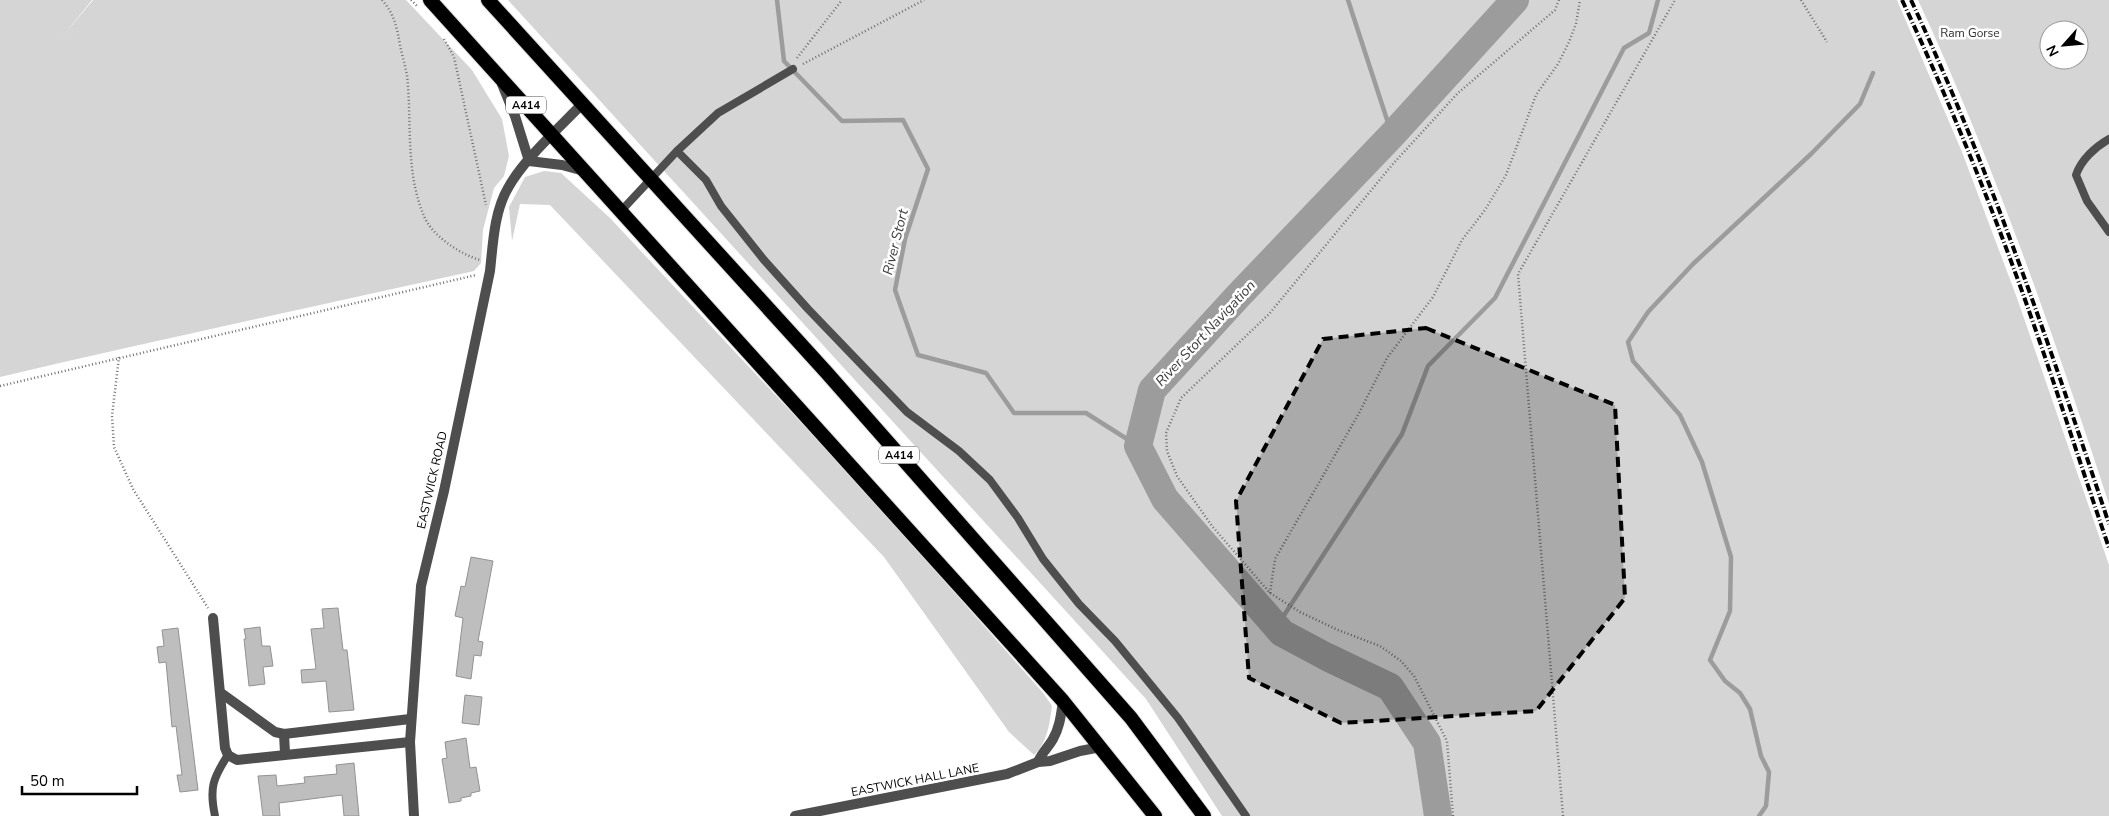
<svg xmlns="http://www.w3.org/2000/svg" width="2109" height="816" font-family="'Nunito Sans',sans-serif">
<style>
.green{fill:#d5d5d5;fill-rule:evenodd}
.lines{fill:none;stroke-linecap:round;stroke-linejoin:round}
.stream{stroke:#9c9c9c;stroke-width:4.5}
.river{stroke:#9c9c9c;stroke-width:28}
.building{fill:#bebebe;stroke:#929292}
.trunk-casing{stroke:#dbdbdb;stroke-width:16}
.path{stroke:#707070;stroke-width:2.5;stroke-dasharray:1 2.5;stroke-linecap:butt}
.service{stroke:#4e4e4e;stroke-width:8}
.minor{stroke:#4e4e4e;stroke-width:10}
.trunk{stroke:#000;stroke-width:14}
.rail{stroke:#000;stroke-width:4;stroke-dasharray:8 2.5 1 2.5;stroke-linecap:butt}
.marked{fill:#000;fill-opacity:0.2;stroke:#000;stroke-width:4;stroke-dasharray:10 6;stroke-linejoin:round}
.labels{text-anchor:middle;stroke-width:5;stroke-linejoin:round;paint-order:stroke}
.shield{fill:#fff;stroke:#4c4c4c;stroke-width:1}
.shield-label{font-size:11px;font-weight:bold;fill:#000}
.park-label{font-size:12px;fill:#2c2c2c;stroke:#fff}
.street-label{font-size:12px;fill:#000;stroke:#fff}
.water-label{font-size:14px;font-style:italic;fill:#3d3d3d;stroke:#fff}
</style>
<rect width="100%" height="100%" fill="#fff"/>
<g class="green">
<path d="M0,0H92L62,37L93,0H406L472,70L502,119L509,156L504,176L494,188L483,230L481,263L474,271C316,306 158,340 0,377Z"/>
<polygon points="508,0 1897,0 1962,152 2017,298 2109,565 2109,816 1222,816 1146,699"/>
<path d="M1918,0H2109V504C2053,333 1994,164 1918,0ZM2049,30H2079V60H2049Z"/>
<path d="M544,171L561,173L610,218L863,489L1044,694L1052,706C1050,722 1047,744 1034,755L1009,732L884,557L550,205L520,204L512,241L509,207L525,177Z"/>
</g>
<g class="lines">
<g class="stream">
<polyline points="777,0 784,61 842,121 903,120 928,169 905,239 895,290 918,355 986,373 1014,413 1086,413 1138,446"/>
<polyline points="1348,0 1392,135"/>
<polyline points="1277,626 1402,434 1428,366 1495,298 1624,48 1649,33 1658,0"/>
<polyline points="1759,816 1766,806 1769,772 1761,756 1750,709 1740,693 1725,681 1710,660 1730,611 1731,557 1702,462 1680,415 1633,361 1628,342 1648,312 1693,264 1811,154 1860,104 1873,73"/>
</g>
<polyline class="river" points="1438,816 1427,743 1390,687 1327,657 1282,633 1165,499 1138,446 1152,390 1239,295 1392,135 1515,0"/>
</g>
<g class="building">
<polygon points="471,557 493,561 478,641 483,642 481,656 474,655 471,679 456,676 463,618 455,616 461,586 465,587"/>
<polygon points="338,608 343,650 347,650 354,710 329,712 326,681 302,683 301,670 316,669 311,629 324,628 322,609"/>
<polygon points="260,627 262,646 270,646 273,666 263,667 265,684 249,686 244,639 246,639 244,629"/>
<polygon points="178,628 198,790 180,792 177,775 182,775 176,726 172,727 166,662 159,663 157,647 164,646 162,630"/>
<polygon points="465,695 482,697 479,725 462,723"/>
<polygon points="466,738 470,768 476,767 480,791 471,793 471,796 461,798 461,801 449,803 442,759 447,758 445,742"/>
<polygon points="354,763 359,816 344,816 342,795 279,803 280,816 263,816 258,776 276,775 277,786 305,783 304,777 337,774 336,765"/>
</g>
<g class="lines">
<defs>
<g id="trunk">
<polyline points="430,0 1063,701 1155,816"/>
<polyline points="488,0 827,373 1131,718 1204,816"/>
</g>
</defs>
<use href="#trunk" class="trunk-casing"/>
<g class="path">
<path d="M382,0C394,13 397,28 400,45C402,55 405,65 407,75C412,121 405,172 424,216C432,236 460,254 480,260"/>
<polyline points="411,0 417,6"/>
<polyline points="1801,0 1827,42"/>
<polyline points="444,39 454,57 486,205"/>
<polyline points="797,58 842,0"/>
<polyline points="803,64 924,0"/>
<polyline points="119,357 112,416 114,447 133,489 208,608"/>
<polyline points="0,386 476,275"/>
<polyline points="1270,593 1275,559 1358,415 1387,358 1433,297 1462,240 1485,210 1506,175 1536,95 1558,64 1569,42 1576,24 1580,0"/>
<polyline points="1453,816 1447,741 1414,676 1401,661 1380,646 1338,630 1300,612 1270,593 1212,526 1177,476 1167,451 1166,433 1181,398 1269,314 1392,165 1458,93 1555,10 1559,0"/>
<polyline points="1563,816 1518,274 1675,0"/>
</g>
<g class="service">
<path d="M2109,139C2095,147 2081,160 2076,175L2087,201L2109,232"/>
<polyline points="677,151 706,180 721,206 764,260 808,309 907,412 959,451 990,480 1018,518 1043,559 1079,604 1115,641 1178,718 1246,816"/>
<polyline points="621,211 677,151 718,113 793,69"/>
<path d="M215,816C209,788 213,778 228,755"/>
</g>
<g class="minor">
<polyline points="502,84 515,116 529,161 562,165 584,171"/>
<polyline points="213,618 225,748 228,755 237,760 410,742"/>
<polyline points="221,693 275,732 284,734 410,719"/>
<polyline points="284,734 285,753"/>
<path d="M1038,762C1042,752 1048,748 1053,739C1060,727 1061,714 1063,701"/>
<path d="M414,816L410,742L421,586L444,491L490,271C493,244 494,212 508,188C523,160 560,127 582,104"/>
<polyline points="795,816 1007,774 1038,762 1050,761 1080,751 1101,747"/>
</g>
<use href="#trunk" class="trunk"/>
<g class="rail">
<path d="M1902,0C1947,96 1987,194 2023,294C2053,378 2080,463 2109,548"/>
<path d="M1911,0C1990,170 2050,346 2109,524"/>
</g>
</g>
<path class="marked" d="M1426,328L1615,405L1625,598L1536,711L1341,723L1249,678L1236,501L1323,339Z"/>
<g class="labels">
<g class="shield">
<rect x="506" y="96.5" width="40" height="17" rx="4"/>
<rect x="879" y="446.5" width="40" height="17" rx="4"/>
</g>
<g class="shield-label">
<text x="526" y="109">A414</text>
<text x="899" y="459">A414</text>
</g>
<g class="park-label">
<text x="1970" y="37">Ram Gorse</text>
</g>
<g class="street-label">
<text transform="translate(432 480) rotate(-77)" y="4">EASTWICK ROAD</text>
<text transform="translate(915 780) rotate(-11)" y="4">EASTWICK HALL LANE</text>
</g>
<g class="water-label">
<text transform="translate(895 242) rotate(-76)" y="5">River Stort</text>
<text transform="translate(1205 333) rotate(-47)" y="5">River Stort Navigation</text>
</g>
</g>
<g transform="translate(2064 45) rotate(243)"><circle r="24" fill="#ffffff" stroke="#999999"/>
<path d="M0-4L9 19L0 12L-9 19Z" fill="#000000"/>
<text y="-8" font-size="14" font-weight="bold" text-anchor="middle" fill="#000000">N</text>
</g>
<path d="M22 786v8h115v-8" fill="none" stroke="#000000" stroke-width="2.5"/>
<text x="30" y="786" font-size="15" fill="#000000" stroke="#ffffff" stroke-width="4" paint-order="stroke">50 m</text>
</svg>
